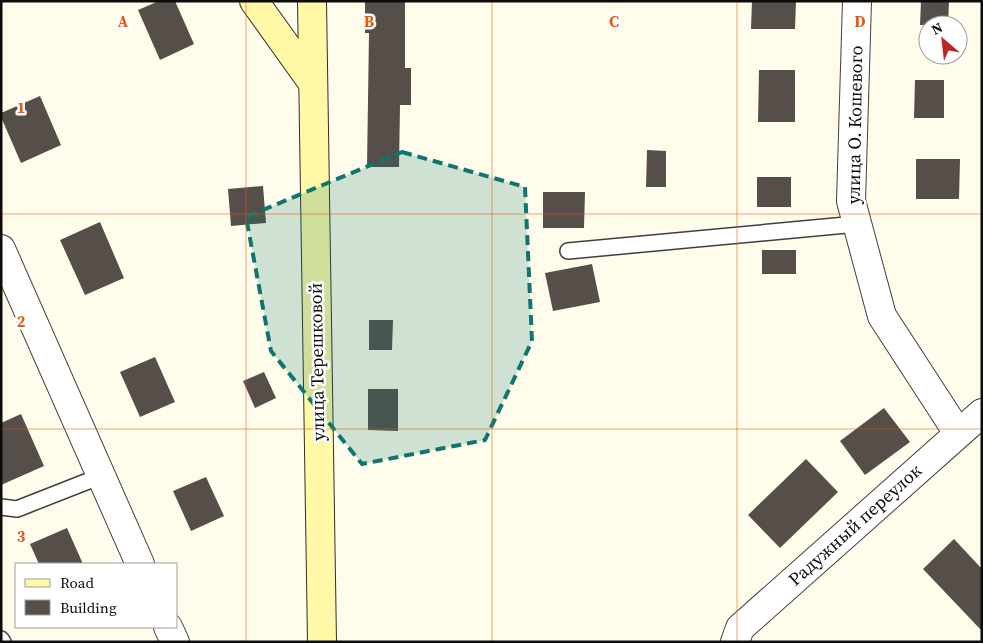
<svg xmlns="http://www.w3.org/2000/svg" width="983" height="643" font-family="'Source Serif 4',serif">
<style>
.building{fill:#554e49}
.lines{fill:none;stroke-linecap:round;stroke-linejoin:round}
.lane-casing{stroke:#3f3f3f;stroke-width:18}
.street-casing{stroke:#3f3f3f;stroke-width:30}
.secondary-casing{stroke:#2e2e2e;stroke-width:30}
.lane{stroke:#fff;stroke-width:15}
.street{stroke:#fff;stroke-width:28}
.secondary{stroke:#fff9a7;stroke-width:28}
.marked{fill:#0f766e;fill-opacity:0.2;stroke:#0f766e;stroke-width:4;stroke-dasharray:10 6;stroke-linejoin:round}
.grid{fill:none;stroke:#e8590c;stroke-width:1;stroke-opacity:0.55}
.labels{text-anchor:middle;stroke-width:5;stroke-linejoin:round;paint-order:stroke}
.street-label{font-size:18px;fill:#0c0c0c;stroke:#fff}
.grid-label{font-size:16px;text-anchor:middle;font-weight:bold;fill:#e8590c;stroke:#fff;stroke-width:5;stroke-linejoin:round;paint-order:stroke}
</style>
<rect width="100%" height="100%" fill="#fffcec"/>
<g class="building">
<polygon points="159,1 175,1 194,44 160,60 138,10"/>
<polygon points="365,1 405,1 405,68 411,68 411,105 400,105 399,167 367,167 369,33 365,33"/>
<polygon points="752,1 796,1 795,29 751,29"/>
<polygon points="921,1 949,1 948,25 920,25"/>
<polygon points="759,70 795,70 795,122 758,122"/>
<polygon points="915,80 944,80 944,118 914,118"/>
<polygon points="40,96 61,145 21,163 1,117 1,113"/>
<polygon points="647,150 666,151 666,187 646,187"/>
<polygon points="916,159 960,159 959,199 916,199"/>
<rect x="757" y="177" width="34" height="30"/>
<polygon points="263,186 266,223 231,226 228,189"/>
<polygon points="543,192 585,192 584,228 543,228"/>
<polygon points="100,222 124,278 85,295 60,240"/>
<rect x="762" y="250" width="34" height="24"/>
<polygon points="592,264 600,302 553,311 545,273"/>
<polygon points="369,320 393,320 392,350 369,350"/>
<polygon points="155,357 175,402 140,417 120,372"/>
<polygon points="264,372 276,398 255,408 243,381"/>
<polygon points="368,389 398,389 398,431 368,430"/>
<polygon points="884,408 910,442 865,475 840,441"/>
<polygon points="21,414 44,466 1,485 1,423"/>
<polygon points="806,459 838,492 780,548 748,515"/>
<polygon points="206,477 224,516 191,531 173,491"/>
<polygon points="67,528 83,564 39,564 30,544"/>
<polygon points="954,539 982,569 982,631 923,569"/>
</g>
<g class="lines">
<defs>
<g id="lane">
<polyline points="568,251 857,224"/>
<polyline points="1,507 17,509 101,476"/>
<polyline points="1,639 3,642"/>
</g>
<g id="street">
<polyline points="857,1 851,201 882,316 958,433"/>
<polyline points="1,249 140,564"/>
<polyline points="168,627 175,642"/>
<polyline points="735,642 740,628 982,413"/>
</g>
<g id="secondary">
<polyline points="254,1 312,82"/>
<polyline points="312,1 322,642"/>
</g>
</defs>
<use href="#lane" class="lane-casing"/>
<use href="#street" class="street-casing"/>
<use href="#secondary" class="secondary-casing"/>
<use href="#lane" class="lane"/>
<use href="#street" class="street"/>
<use href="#secondary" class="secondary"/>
</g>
<path class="marked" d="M402,152L525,187L532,341L485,440L362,464L271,351L246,217Z"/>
<path class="grid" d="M246,1V642M492,1V642M737,1V642M1,214H982M1,429H982"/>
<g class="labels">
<g class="street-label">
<text transform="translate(855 125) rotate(-89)" y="6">улица О. Кошевого</text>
<text transform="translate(317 362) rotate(-91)" y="6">улица Терешковой</text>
<text transform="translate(855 525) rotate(-42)" y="6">Радужный переулок</text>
</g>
</g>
<g class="grid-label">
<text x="123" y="27">A</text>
<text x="369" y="27">B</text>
<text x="614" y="27">C</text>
<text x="860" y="27">D</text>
<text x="21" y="113">1</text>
<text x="21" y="327">2</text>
<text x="21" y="542">3</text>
</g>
<rect width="983" height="643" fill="none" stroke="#0c0c0c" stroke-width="5"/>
<rect x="15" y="563" width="162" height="65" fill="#ffffff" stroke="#9e9e9e"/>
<rect x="25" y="579" width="25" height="8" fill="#fff9a7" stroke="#9e9e9e"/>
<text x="60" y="588" font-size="15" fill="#0c0c0c">Road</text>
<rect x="25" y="600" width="25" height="15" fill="#554e49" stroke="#9e9e9e"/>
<text x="60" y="613" font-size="15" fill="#0c0c0c">Building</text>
<g transform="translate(943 40) rotate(332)"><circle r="24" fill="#ffffff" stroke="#9e9e9e"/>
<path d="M0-4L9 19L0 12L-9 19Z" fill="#bd2425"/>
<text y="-8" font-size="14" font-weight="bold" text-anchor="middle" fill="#0c0c0c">N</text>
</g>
</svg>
